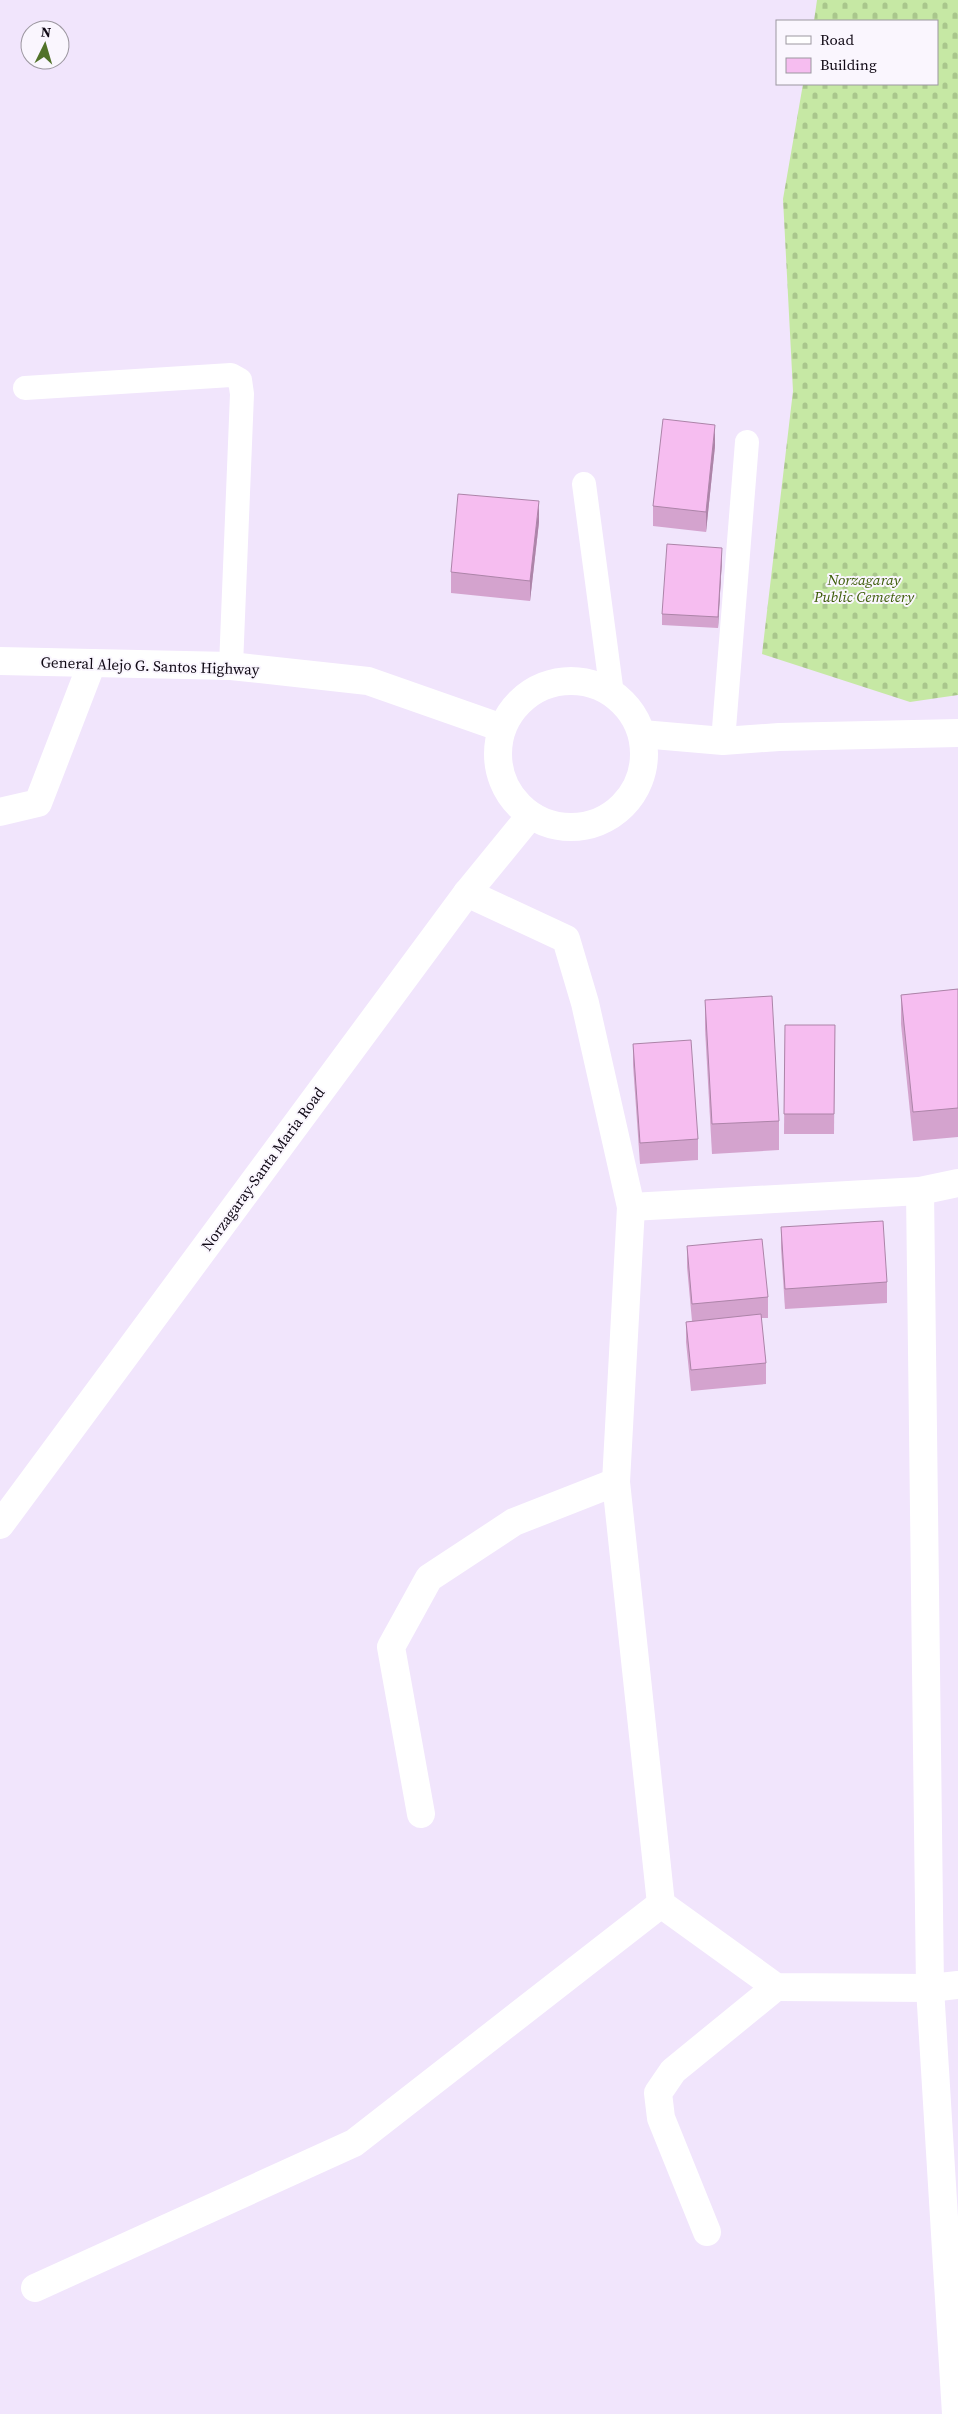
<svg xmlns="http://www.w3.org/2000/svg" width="958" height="2414" font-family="'Source Serif 4',serif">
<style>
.cemetery{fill:url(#cemetery-stones)}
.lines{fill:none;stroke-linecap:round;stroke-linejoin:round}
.lane{stroke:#fff;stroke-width:24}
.street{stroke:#fff;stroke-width:28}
.primary{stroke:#fff;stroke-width:28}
.wall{fill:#d4a3ce}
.shaded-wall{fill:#ac84a8}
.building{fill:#f6bdf0;stroke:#ac84a8}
.labels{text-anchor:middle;stroke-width:4;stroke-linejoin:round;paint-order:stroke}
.park-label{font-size:15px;font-style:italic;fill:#3b5b06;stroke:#faf6fe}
.street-label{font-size:15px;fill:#0f0814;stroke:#faf6fe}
</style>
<defs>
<pattern id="cemetery-stones" width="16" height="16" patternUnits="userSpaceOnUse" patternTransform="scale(1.25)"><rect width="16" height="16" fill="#c6e8a4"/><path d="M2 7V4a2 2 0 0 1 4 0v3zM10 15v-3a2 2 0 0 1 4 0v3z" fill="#a9c68c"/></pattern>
</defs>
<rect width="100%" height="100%" fill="#f1e5fc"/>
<polygon class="cemetery" points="817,0 958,0 958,695 910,702 762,654 793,391 783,199 803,84 937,84 937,21 814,21"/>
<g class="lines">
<g class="lane">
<polyline points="25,388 231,375 240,380 242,394 231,666"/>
<polyline points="584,484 612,694"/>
<polyline points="723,741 747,442"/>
</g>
<g class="street">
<polyline points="0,812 38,803 92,663"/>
<polyline points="467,893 566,939 585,1003 631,1207 616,1482 661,1904 776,1987 930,1988 958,1985"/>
<polyline points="920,1191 930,1988 956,2414"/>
<polyline points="631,1207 920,1191 958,1183"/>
<polyline points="421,1814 391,1647 429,1578 514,1522 616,1482"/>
<polyline points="707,2232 661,2118 658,2093 673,2071 776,1987"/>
<polyline points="35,2288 354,2143 661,1904"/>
</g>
<g class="primary">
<polyline points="0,661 231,666 368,681 502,728"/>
<circle cx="571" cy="754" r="73"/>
<polyline points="642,734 723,741 779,737 958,733"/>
<polyline points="0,1525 467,893 530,816"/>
</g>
</g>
<g class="wall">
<polygon points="715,446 706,532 653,526 653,506"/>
<polygon points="539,522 530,601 451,593 451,572"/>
<polygon points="722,559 718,628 662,625 662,614"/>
<polygon points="958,989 958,1137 913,1141 901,1024 901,995"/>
<polygon points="705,1000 779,1121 779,1150 712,1154 705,1029"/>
<polygon points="785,1025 835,1025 834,1134 784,1134"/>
<polygon points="633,1044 698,1139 698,1160 640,1164 633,1065"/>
<polygon points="781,1227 887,1282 887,1303 785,1309 781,1248"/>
<polygon points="687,1246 768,1297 768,1318 761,1318 766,1363 766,1384 691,1391 686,1342 686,1322 692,1321 687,1267"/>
</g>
<g class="shaded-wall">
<polygon points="715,425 715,446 706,532 706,512"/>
<polygon points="539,501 539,522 530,601 530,581"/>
<polygon points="722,548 722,559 718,628 718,617"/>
</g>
<g class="building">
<polygon points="663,419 715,425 706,512 653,506"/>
<polygon points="458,494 539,501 530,581 451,572"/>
<polygon points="667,544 722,548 718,617 662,614"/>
<polygon points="958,989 958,1108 913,1112 901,995"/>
<polygon points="772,996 779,1121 712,1124 705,1000"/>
<polygon points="785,1025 835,1025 834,1114 784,1114"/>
<polygon points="691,1040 698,1139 640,1143 633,1044"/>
<polygon points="883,1221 887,1282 785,1289 781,1227"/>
<polygon points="762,1239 768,1297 692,1304 687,1246"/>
<polygon points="761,1314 766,1363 691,1370 686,1322"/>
</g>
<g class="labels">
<g class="park-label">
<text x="864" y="585">Norzagaray<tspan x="864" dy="17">Public Cemetery</tspan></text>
</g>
<g class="street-label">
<text transform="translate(150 666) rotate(2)" y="5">General Alejo G. Santos Highway</text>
<text transform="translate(263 1169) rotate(-54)" y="5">Norzagaray-Santa Maria Road</text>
</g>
</g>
<rect x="776" y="20" width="162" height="65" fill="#faf6fe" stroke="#9c97a0"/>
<rect x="786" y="36" width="25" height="8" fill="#ffffff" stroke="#9c97a0"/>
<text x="820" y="45" font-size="15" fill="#0f0814">Road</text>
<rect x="786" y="58" width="25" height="15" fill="#f6bdf0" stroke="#9c97a0"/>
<text x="820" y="70" font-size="15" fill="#0f0814">Building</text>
<g transform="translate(45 45) rotate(5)"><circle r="24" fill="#faf6fe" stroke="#9c97a0"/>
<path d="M0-4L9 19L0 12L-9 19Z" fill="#517229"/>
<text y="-8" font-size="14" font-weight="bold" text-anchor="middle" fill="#0f0814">N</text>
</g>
</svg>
